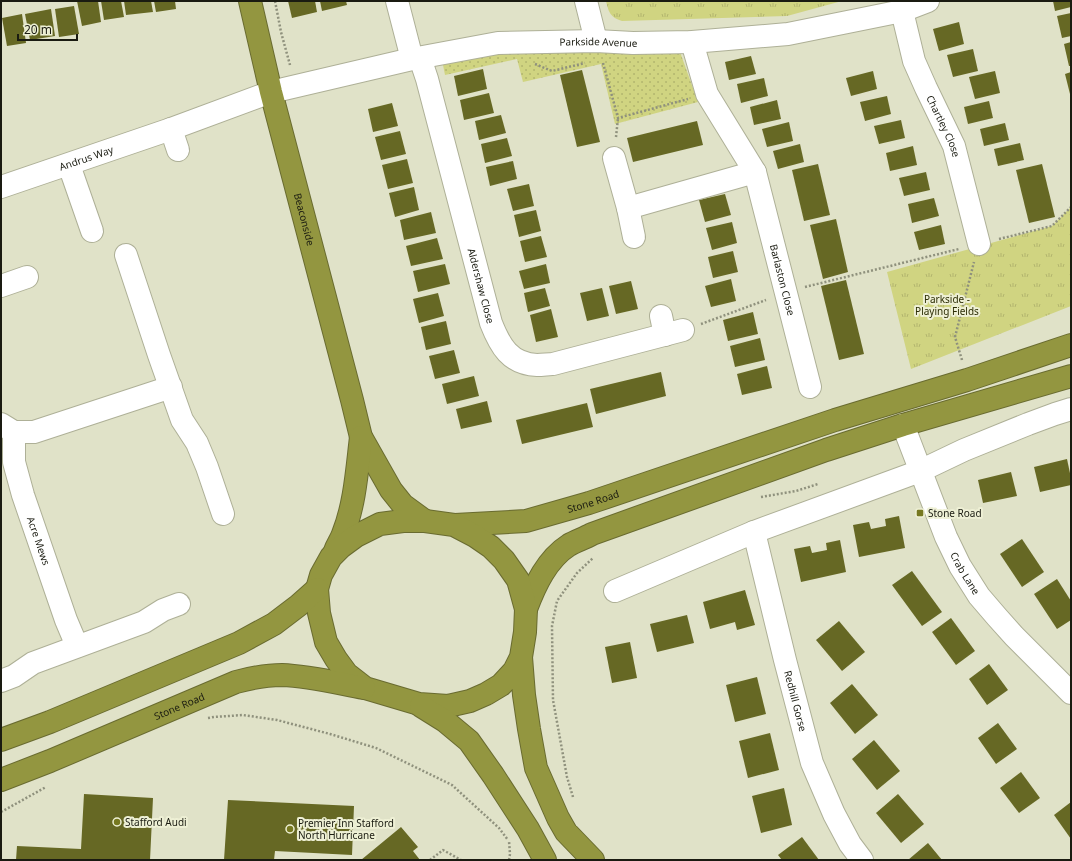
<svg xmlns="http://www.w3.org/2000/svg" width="1072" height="861" font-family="'Noto Sans',sans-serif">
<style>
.grass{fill:url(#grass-dots)}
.park{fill:url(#park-tufts)}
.building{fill:#666824}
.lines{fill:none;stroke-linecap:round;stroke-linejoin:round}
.minor-casing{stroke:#aeb097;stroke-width:24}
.highway-casing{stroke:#696b30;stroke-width:24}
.path{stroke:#8f917d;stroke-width:2.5;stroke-dasharray:2 2;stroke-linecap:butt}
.minor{stroke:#fff;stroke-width:22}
.highway{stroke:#939640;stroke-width:22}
.poi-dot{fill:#767820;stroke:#eef0d5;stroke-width:1.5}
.labels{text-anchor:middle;stroke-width:4;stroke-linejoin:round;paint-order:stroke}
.street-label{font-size:10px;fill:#1a1b11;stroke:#eef0d5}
.park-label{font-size:10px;fill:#2c2d05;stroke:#eef0d5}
.poi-label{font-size:10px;fill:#1a1b11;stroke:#eef0d5;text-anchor:start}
</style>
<defs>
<pattern id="grass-dots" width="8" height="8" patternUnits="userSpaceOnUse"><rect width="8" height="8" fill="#d0d481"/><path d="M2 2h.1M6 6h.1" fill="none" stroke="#b2b56e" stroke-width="1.8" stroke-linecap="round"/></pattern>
<pattern id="park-tufts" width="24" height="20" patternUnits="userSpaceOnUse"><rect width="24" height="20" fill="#d0d481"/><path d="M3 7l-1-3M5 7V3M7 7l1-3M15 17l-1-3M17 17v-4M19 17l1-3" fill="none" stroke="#b2b56e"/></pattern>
</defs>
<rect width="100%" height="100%" fill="#e0e2c8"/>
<polygon class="grass" points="485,49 680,52 698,102 615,124 601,64 523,82 517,59 445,75 442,60"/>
<g class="park">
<path d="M606,1H842L787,16L622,21C610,17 609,13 606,1Z"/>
<polygon points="1071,207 1071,306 911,369 887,272 1052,226"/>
</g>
<g class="building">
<polygon points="77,1 98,1 101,22 82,26"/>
<polygon points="101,1 121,1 124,17 104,20"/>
<polygon points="124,1 151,1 153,12 126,15"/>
<polygon points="154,1 175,1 176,9 156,12"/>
<polygon points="288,1 315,1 317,12 292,18"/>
<polygon points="320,1 346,1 347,5 322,11"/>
<polygon points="1053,1 1071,1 1071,7 1055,11"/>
<polygon points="74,6 79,34 59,37 55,9"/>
<polygon points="51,9 55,36 30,40 25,14"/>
<polygon points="1071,13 1071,36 1062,38 1057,16"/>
<polygon points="22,14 26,43 7,46 2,18"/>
<polygon points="959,22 964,44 939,51 933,29"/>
<polygon points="1071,42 1071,66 1069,66 1064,44"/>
<polygon points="973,49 978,71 953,77 947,55"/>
<polygon points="751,56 756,74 729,80 725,62"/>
<polygon points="483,69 487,89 458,96 454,76"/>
<polygon points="582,70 600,142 577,147 560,75"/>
<polygon points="873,71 877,89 851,96 846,78"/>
<polygon points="995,71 1000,93 975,99 969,77"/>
<polygon points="1071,72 1071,94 1070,94 1065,74"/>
<polygon points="764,78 768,96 741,103 737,84"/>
<polygon points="489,93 494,113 464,120 460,100"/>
<polygon points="887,96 891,114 865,121 860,102"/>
<polygon points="777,100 781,119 754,125 750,107"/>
<polygon points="989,101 993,118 968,124 964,107"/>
<polygon points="392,103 398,126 373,132 368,109"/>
<polygon points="501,115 506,133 479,140 475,121"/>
<polygon points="901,120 905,138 879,144 874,126"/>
<polygon points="697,121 703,145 633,162 627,138"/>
<polygon points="789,122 793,141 767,147 762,129"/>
<polygon points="1005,123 1009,140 984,146 980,129"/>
<polygon points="400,131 406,154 381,160 375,137"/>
<polygon points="507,138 512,156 485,163 481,144"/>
<polygon points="1020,143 1024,160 998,166 994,149"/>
<polygon points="800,144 804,162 778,169 773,151"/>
<polygon points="913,146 917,165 890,171 886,153"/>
<polygon points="407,159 413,183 388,189 382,165"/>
<polygon points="513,161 517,179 490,186 486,167"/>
<polygon points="818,164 830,215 804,221 792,170"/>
<polygon points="1042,164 1055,217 1029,223 1016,170"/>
<polygon points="926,172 930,190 904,196 899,178"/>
<polygon points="529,184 534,206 513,211 507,189"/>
<polygon points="414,187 419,210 395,217 389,193"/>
<polygon points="725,194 731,215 705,222 699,200"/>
<polygon points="934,198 939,216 912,223 908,204"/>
<polygon points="536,210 541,231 519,237 514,215"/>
<polygon points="431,212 436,233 404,240 400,220"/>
<polygon points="836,219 848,272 823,279 810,225"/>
<polygon points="732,222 737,243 712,250 706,228"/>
<polygon points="941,225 945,244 919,250 914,232"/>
<polygon points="541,236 547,257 525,262 520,241"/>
<polygon points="437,238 443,259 411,266 406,246"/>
<polygon points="733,251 738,272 713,278 708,257"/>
<polygon points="445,264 450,284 418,292 413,271"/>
<polygon points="546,264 550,283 524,289 519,271"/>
<polygon points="731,279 736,301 711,307 705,286"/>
<polygon points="846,280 864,354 839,360 821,286"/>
<polygon points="631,281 638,309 616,314 609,286"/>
<polygon points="545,288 550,306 528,312 524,293"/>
<polygon points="602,288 609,316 587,321 580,293"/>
<polygon points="438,293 444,316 419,323 413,299"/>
<polygon points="551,309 558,337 536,342 530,315"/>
<polygon points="753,312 758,334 728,341 723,320"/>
<polygon points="446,321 451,344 426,350 421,327"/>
<polygon points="760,338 765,360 735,367 730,346"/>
<polygon points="454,350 460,373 435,379 429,356"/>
<polygon points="767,366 772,388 742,395 737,374"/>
<polygon points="661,372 666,396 596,414 590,389"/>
<polygon points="474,376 479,396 447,404 442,384"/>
<polygon points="487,401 492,422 461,429 456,409"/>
<polygon points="587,403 593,427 522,444 516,420"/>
<polygon points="1067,459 1071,478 1071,485 1040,492 1034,467"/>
<polygon points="1011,472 1017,496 983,503 978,480"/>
<polygon points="899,516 905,548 859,557 853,525 869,522 871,529 886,526 885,519"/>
<polygon points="1022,539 1044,572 1022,587 1000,554"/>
<polygon points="840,540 846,572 801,582 794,549 810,546 812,553 827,550 826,543"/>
<polygon points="912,571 942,612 922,626 892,585"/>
<polygon points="1057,579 1071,601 1071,620 1057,629 1034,594"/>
<polygon points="745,590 755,625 737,630 735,622 710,629 703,602"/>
<polygon points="687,615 694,643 657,652 650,624"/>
<polygon points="951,618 975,651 956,665 932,632"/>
<polygon points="839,621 865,652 842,671 816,640"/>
<polygon points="630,642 637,678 612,683 605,647"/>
<polygon points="989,664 1008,690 987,705 969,679"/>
<polygon points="757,677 766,714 735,722 726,685"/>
<polygon points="852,684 878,715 855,734 830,703"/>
<polygon points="998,723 1017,749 996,764 978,738"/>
<polygon points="770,733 779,770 748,778 739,741"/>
<polygon points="874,740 900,771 877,790 852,759"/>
<polygon points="1021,772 1040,798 1019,813 1000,788"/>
<polygon points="784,788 792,825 761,833 752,796"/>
<polygon points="84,794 153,798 150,860 16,860 17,846 81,849"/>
<polygon points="898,794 924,824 901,843 876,813"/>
<polygon points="228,800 354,806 352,855 275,851 274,860 224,860"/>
<polygon points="1071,802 1071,839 1054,815"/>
<polygon points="401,827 418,847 413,851 420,860 361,860"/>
<polygon points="802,837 819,860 782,860 778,855"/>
<polygon points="928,843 942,860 908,860"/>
</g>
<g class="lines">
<defs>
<g id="minor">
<polyline points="397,1 412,59"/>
<polyline points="586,1 596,41"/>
<path id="s1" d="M902,11L914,61L926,88L954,146L979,244"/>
<path id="s2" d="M692,42L707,94L755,172L810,387"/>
<path id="s3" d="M420,58L427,79L491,323C500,346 510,364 537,365C543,365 548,364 553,364L683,330"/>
<polyline points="171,129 178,150"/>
<polyline points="614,158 628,208 634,237"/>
<polyline points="69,165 92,231"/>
<path id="s4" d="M1,187L171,129L271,92L412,59L498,43L596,41L633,43L692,42L788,34L902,11L928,1"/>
<polyline points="628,208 755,172"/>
<polyline points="126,255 159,355 182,420 197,443 207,467 223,514"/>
<polyline points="1,286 27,277"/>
<polyline points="661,316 665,335"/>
<path id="s5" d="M1,424L14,432V462L23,495L66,620L77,646"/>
<path id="s6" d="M903,425L946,537L960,566L979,596L997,617L1014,636L1071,693"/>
<polyline points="14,432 34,432 171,387"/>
<path id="s7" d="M754,532L785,660L812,763L834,814L850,844L862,860"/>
<polyline points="615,591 754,532 920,471 964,450 1028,424 1055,414 1071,409"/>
<polyline points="1,681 14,676 33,663 144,622 163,610 179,604"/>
</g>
<g id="highway">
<path id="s8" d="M250,1L271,92L352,400L361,437L391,490L403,505L425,521"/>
<path id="s9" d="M455,525L526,521L589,503L835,420L967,380L1071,345"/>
<path d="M335,551C337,545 341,540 343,534C355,504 357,470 361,437"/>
<path d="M526,609C535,585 547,559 569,545C576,541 585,538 592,534L826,450L903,425L1071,376"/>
<polyline points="521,657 514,671 501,685 486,694 470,701 448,706 419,704 365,688 347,674 336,659 326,642 319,613 317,589 321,575 331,557 341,547 356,536 380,524 403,521 425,521 454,525 475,536 491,547 504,560 518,580 526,609 525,632 521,657 524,695 529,729 536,768 558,818 566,832 593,860"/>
<polyline points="421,706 445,721 469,741 493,775 528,829 545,860"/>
<polyline points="1,740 50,722 239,643 274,624 299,605 317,589"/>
<path id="s10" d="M1,780L50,761L236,682C251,678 266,675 282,675C309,676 337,683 364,688"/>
</g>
</defs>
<use href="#minor" class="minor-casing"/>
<use href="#highway" class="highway-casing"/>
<g class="path">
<polyline points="275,1 281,32 290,65"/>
<polyline points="603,63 618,118 688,99"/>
<polyline points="535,64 552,71 585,63"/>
<polyline points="616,137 618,118"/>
<polyline points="999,239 1052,226 1071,207"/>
<polyline points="805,287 959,249"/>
<polyline points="701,324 766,300"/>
<polyline points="962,360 955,337 974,262"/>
<polyline points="761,497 796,491 818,484"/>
<polyline points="208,718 214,717 243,715 277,720 330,734 376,748 452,785 499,828 508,840"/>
<polyline points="573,797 567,777 553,700 552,626 557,601 577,573 593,558"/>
<polyline points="1,812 46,787"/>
<polyline points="430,860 443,850 461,860"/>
<polyline points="509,860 510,854 509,841"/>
</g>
<use href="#minor" class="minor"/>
<use href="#highway" class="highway"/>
</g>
<g class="poi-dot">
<rect x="916" y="509" width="8" height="8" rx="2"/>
<circle cx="117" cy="822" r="4"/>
<circle cx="290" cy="829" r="4"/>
</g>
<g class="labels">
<g class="street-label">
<text dy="4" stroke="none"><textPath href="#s4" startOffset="619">Parkside Avenue</textPath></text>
<text dy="4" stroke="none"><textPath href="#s1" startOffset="123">Chartley Close</textPath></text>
<text dy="4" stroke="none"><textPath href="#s4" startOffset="90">Andrus Way</textPath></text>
<text dy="4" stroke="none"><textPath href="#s8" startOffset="225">Beaconside</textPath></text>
<text dy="4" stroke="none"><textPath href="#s2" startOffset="257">Barlaston Close</textPath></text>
<text dy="4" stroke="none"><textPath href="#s3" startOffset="236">Aldershaw Close</textPath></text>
<text dy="4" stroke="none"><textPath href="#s9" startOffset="141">Stone Road</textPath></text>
<text dy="4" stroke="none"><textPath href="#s5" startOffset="128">Acre Mews</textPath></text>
<text dy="4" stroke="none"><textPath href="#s6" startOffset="161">Crab Lane</textPath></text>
<text dy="4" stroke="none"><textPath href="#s7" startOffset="174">Redhill Gorse</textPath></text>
<text dy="4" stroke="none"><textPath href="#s10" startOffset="193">Stone Road</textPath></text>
</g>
<g class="park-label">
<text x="947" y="303">Parkside -<tspan x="947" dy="12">Playing Fields</tspan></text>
</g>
<g class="poi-label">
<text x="928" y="517">Stone Road</text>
<text x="125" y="826">Stafford Audi</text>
<text x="298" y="827">Premier Inn Stafford<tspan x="298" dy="12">North Hurricane</tspan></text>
</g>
</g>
<rect width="1072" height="861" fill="none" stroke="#1a1b11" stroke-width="4"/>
<path d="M18 34v6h59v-6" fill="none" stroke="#1a1b11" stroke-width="2"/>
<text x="24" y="34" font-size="12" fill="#1a1b11" stroke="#eef0d5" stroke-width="3" paint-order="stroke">20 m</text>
</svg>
